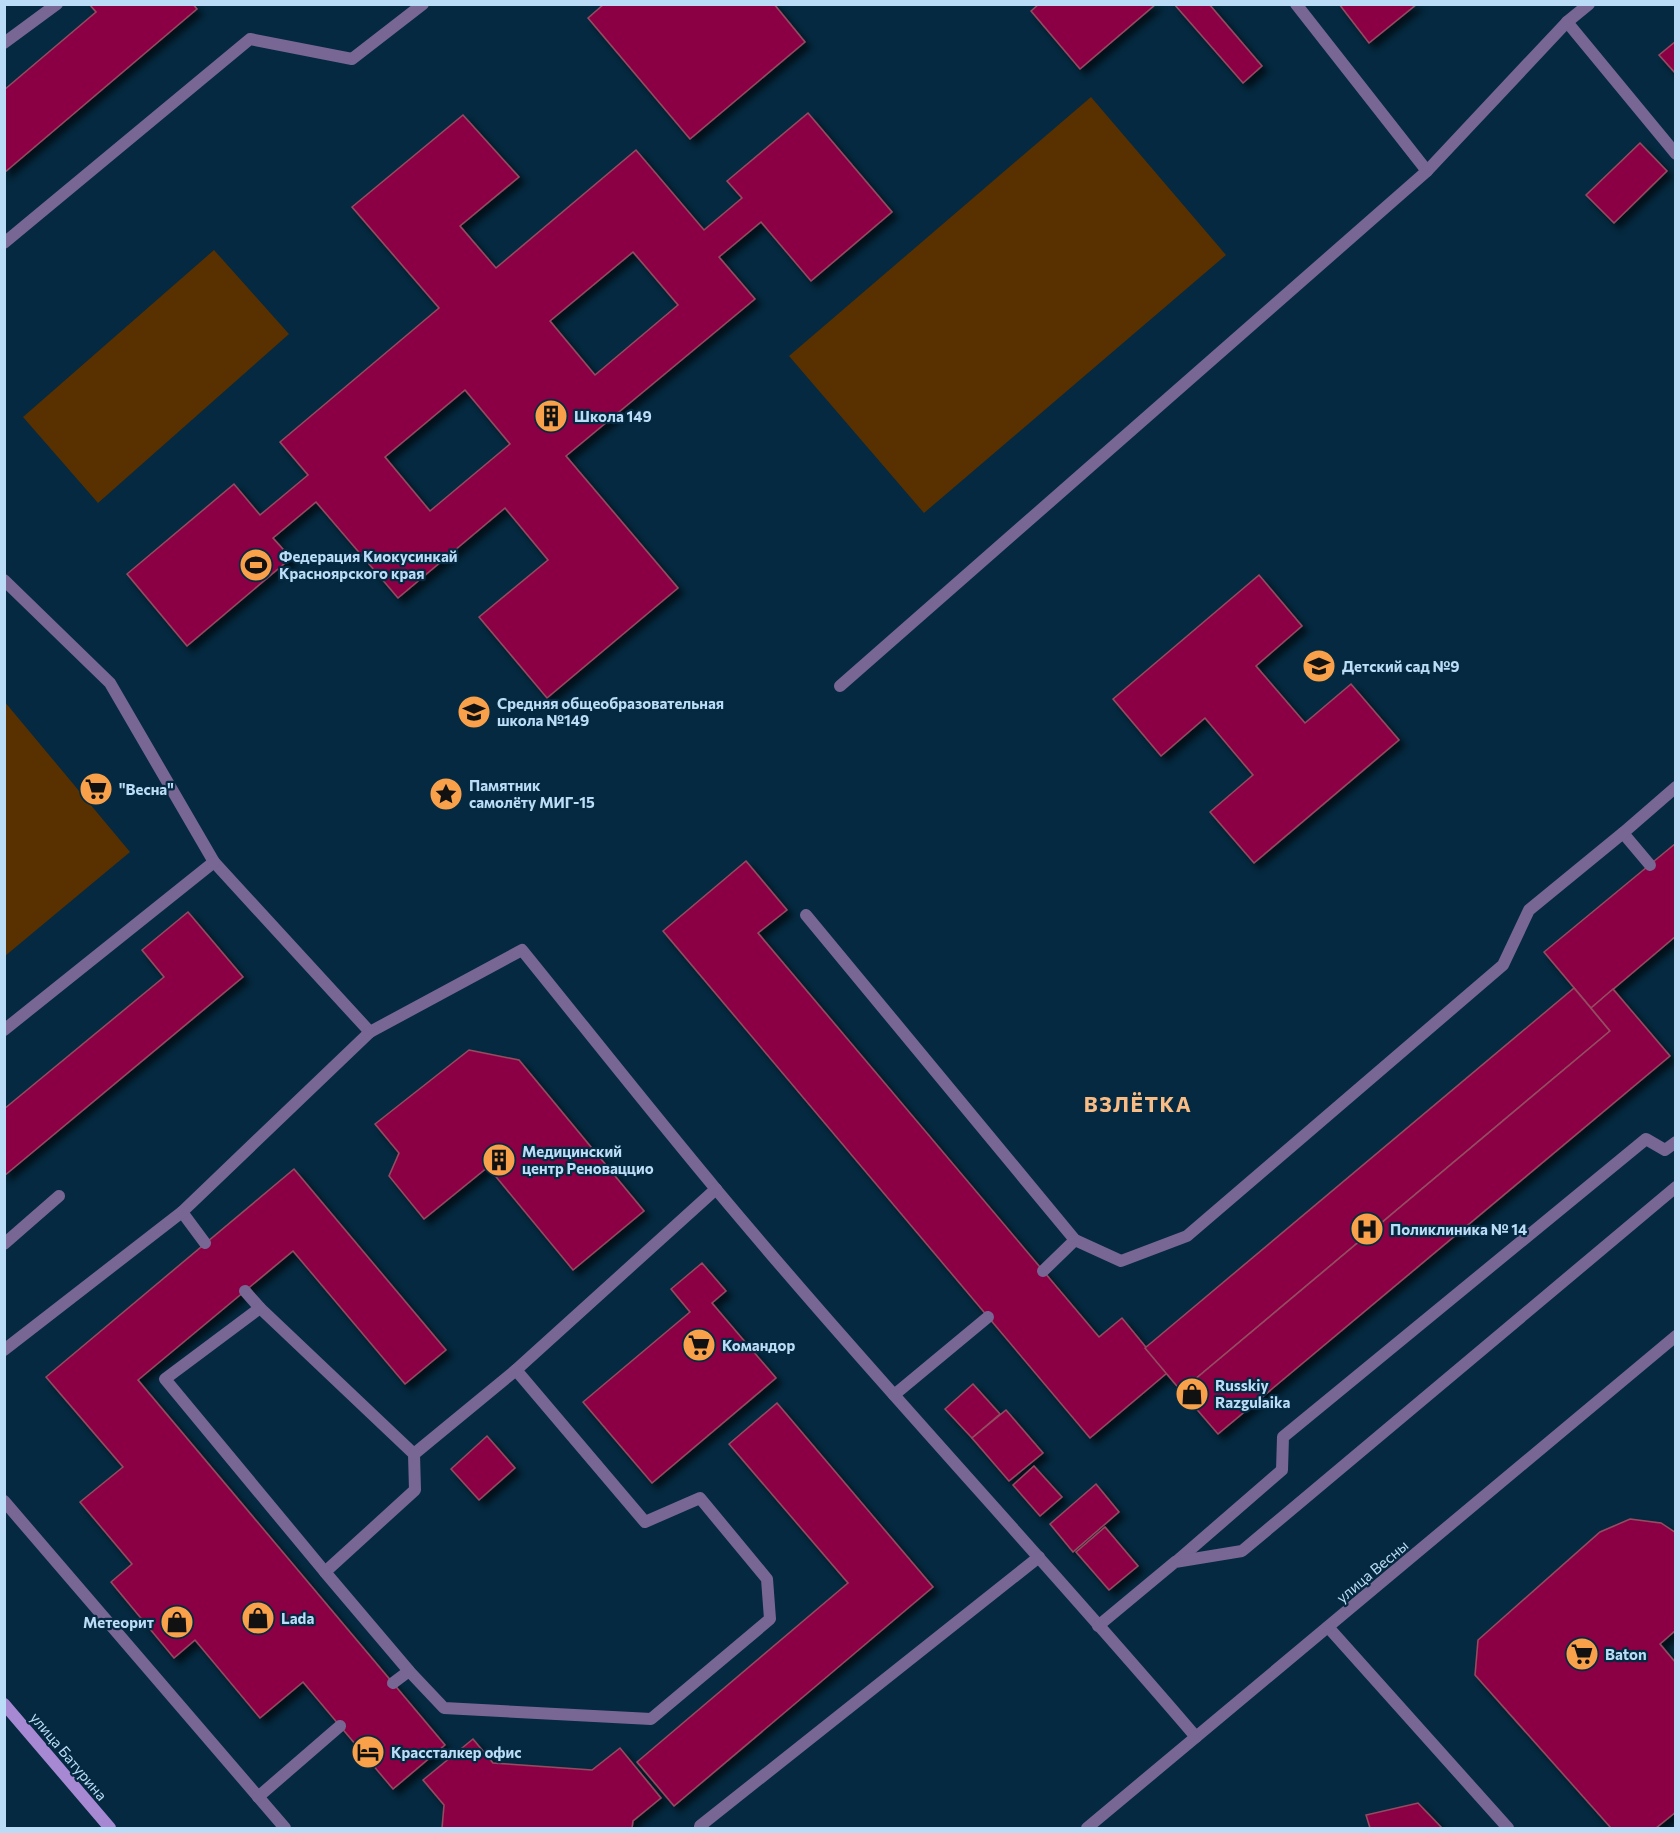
<svg xmlns="http://www.w3.org/2000/svg" width="1680" height="1833" viewBox="0 0 1680 1833" font-family="Commissioner,sans-serif">
  <style>
    .green { fill: #593000 }
    .building { fill: #8b0544; stroke: #954c62; stroke-width: 1.5; fill-rule: evenodd; filter: url(#shadow) }
    .lines { fill: none; stroke-linecap: round; stroke-linejoin: round }
    .lane { stroke: #786694; stroke-width: 12 }
    .street { stroke: #786694; stroke-width: 12 }
    .secondary { stroke: #a789d3; stroke-width: 12 }
    .labels { text-anchor: middle; dominant-baseline: central; stroke-width: 4.5; stroke-linejoin: round; paint-order: stroke }
    .poi-label { font-size: 15px; font-weight: bold; fill: #bbdcf6; stroke: #042940; text-anchor: start }
    .street-label { font-size: 15px; fill: #bbdcf6; stroke: #042940 }
    .district-label { font-size: 21px; font-weight: bold; letter-spacing: 1.5px; fill: #f9bc85; stroke: #042940 }
  </style>
  <defs>
    <filter id="shadow"><feDropShadow dx="5.5" dy="5.5" stdDeviation="3" flood-color="#0009"/></filter>
  </defs>
  <rect width="100%" height="100%" fill="#042940"/>
  <g class="green">
    <path d="M1091,97L1226,255L924,513L789,356Z"/>
    <path d="M214,250L289,334L98,503L23,417Z"/>
    <path d="M4,701L130,852L5,956H4Z"/>
  </g>
  <g class="building">
    <path d="M89,4H193L197,9L4,173V90L96,12Z"/>
    <path d="M604,4H774L805,42L690,139L588,18Z"/>
    <path d="M1039,4H1156L1080,69L1031,11Z"/>
    <path d="M1174,4H1209L1262,66L1243,83Z"/>
    <path d="M1339,4H1417L1369,43Z"/>
    <path d="M1676,41V74L1659,55Z"/>
    <path d="M808,113L892,212L811,281L761,222L719,257L755,299L566,456L678,588L547,698L479,617L548,560L505,508L398,598L316,502L273,538L291,558L187,646L127,574L234,484L260,515L308,475L280,442L439,308L352,207L463,115L519,177L460,226L496,268L636,150L704,230L742,198L727,181ZM633,252L678,305L595,375L550,321ZM465,390L510,444L430,511L385,457Z"/>
    <path d="M1640,143L1667,171L1614,223L1586,195Z"/>
    <path d="M1259,575L1302,626L1256,666L1305,723L1351,684L1399,740L1254,863L1210,812L1253,775L1205,718L1161,756L1113,699Z"/>
    <path d="M1676,843V936L1591,1008L1544,952Z"/>
    <path d="M746,861L787,910L758,933L1099,1337L1122,1318L1167,1373L1090,1438L663,931Z"/>
    <path d="M188,912L243,977L4,1176V1109L164,977L142,950Z"/>
    <path d="M1574,988L1610,1031L1181,1391L1145,1348Z"/>
    <path d="M1613,989L1670,1056L1218,1434L1181,1391L1610,1031L1591,1008Z"/>
    <path d="M469,1050L519,1060L644,1211L573,1270L488,1167L424,1219L389,1176L399,1153L375,1124Z"/>
    <path d="M294,1169L446,1350L405,1384L293,1251L138,1380L445,1745L393,1789L303,1682L260,1718L195,1640L174,1658L111,1582L132,1564L80,1502L123,1467L46,1377Z"/>
    <path d="M702,1263L726,1291L712,1303L776,1378L652,1483L583,1402L690,1312L671,1289Z"/>
    <path d="M973,1384L1000,1414L972,1438L945,1409Z"/>
    <path d="M777,1403L933,1587L674,1806L637,1762L848,1583L729,1444Z"/>
    <path d="M1006,1410L1043,1453L1009,1481L972,1438Z"/>
    <path d="M487,1436L515,1468L479,1500L451,1469Z"/>
    <path d="M1034,1466L1062,1497L1040,1516L1013,1485Z"/>
    <path d="M1096,1484L1119,1512L1073,1552L1050,1524Z"/>
    <path d="M1630,1519L1661,1523L1676,1533V1630L1660,1644L1676,1663V1812L1656,1828H1611L1475,1675L1478,1640L1600,1532Z"/>
    <path d="M1105,1527L1138,1566L1109,1590L1076,1552Z"/>
    <path d="M473,1739L493,1763L592,1770L620,1748L661,1798L633,1821L632,1828H442L444,1805L423,1780Z"/>
    <path d="M1418,1803L1442,1828H1370L1366,1815Z"/>
  </g>
  <g class="lines">
    <g class="lane">
      <path d="M1296,4L1427,171"/>
      <path d="M1567,22L1676,154"/>
      <path d="M4,43L57,4"/>
      <path d="M4,243L250,39L352,59L423,4"/>
      <path d="M4,580L110,683L214,862L370,1032"/>
      <path d="M840,686L1427,171L1567,22L1589,4"/>
      <path d="M1623,833L1650,865"/>
      <path d="M806,915L1075,1240L1121,1261L1187,1236L1503,965L1529,910L1623,833L1676,787"/>
      <path d="M4,1030L214,862"/>
      <path d="M182,1212L205,1243"/>
      <path d="M4,1244L59,1196"/>
      <path d="M1043,1271L1075,1240"/>
      <path d="M245,1291L260,1308L414,1454L415,1490L325,1572L409,1671L444,1708L651,1719L770,1619L767,1579L700,1498L645,1522L516,1370"/>
      <path d="M260,1308L165,1379L325,1572"/>
      <path d="M4,1350L182,1212L370,1032L522,950C586,1029 650,1110 715,1188C871,1375 1038,1552 1196,1737"/>
      <path d="M894,1395L988,1317"/>
      <path d="M414,1454L516,1370L716,1189"/>
      <path d="M4,1501L285,1828"/>
      <path d="M1177,1561L1282,1470L1283,1437L1646,1139L1665,1150L1676,1142"/>
      <path d="M1098,1626L1175,1562L1242,1551L1676,1187"/>
      <path d="M1328,1627L1508,1828"/>
      <path d="M393,1683L409,1671"/>
      <path d="M258,1797L340,1726"/>
      <path d="M700,1828V1826L1039,1557"/>
    </g>
    <path class="street" d="M1087,1828L1676,1336"/>
    <path class="secondary" d="M4,1704L110,1828"/>
  </g>
  <defs>
    <g id="building-disc" transform="scale(1.725)"><circle r="9.5" fill="#f8a14a" stroke="#042940"/><path d="M-4-6H4V6H1V3H-1V6H-4ZM-2.5-4.3h1.7v1.8h-1.7ZM.8-4.3h1.7v1.8H.8ZM-2.5-1h1.7V.8h-1.7ZM.8-1h1.7V.8H.8Z" fill="#111"/></g>
    <g id="stadium-disc" transform="scale(1.725)"><circle r="9.5" fill="#f8a14a" stroke="#042940"/><path d="M0-5a6.5 5 0 1 0 0 10a6.5 5 0 1 0 0-10ZM-3.5-1.8h7v3.6h-7Z" fill="#111"/></g>
    <g id="school-disc" transform="scale(1.725)"><circle r="9.5" fill="#f8a14a" stroke="#042940"/><path d="M0-5L7-2L0 1L-7-2ZM-4 1L0 2.5L4 1V4Q0 6-4 4Z" fill="#111"/></g>
    <g id="supermarket-disc" transform="scale(1.725)"><circle r="9.5" fill="#f8a14a" stroke="#042940"/><path d="M-6-5.5h2.5l.6 2H6L4.5 2H-2.5L-4.4-4H-6ZM-1.5 3.2a1.3 1.3 0 1 0 .1 0ZM3 3.2a1.3 1.3 0 1 0 .1 0Z" fill="#111"/></g>
    <g id="sight-disc" transform="scale(1.725)"><circle r="9.5" fill="#f8a14a" stroke="#042940"/><path d="M0-6L1.8-2.2L6-1.7L2.9 1.2L3.7 5.4L0 3.3L-3.7 5.4L-2.9 1.2L-6-1.7L-1.8-2.2Z" fill="#111"/></g>
    <g id="hospital-disc" transform="scale(1.725)"><circle r="9.5" fill="#f8a14a" stroke="#042940"/><path d="M-5-5h3v3.5h4V-5h3V5h-3V1.5h-4V5h-3Z" fill="#111"/></g>
    <g id="shop-disc" transform="scale(1.725)"><circle r="9.5" fill="#f8a14a" stroke="#042940"/><path d="M-5-2.5h2.3a2.7 3.5 0 0 1 5.4 0H5L5.5 6h-11ZM-1.5-2.5h3a1.5 2.3 0 0 0-3 0Z" fill="#111"/></g>
    <g id="hotel-disc" transform="scale(1.725)"><circle r="9.5" fill="#f8a14a" stroke="#042940"/><path d="M-6-4.5h1.5V1H6V5H4.5V3h-9V5H-6ZM-4 0a1.8 1.8 0 1 1 3.6 0ZM.5 0V-2.5h3Q6-2.5 6 0Z" fill="#111"/></g>
  </defs>
  <g fill-rule="evenodd">
    <use href="#building-disc" x="551" y="416"/>
    <use href="#stadium-disc" x="256" y="565"/>
    <use href="#school-disc" x="1319" y="666"/>
    <use href="#school-disc" x="474" y="712"/>
    <use href="#supermarket-disc" x="96" y="789"/>
    <use href="#sight-disc" x="446" y="794"/>
    <use href="#building-disc" x="499" y="1160"/>
    <use href="#hospital-disc" x="1367" y="1229"/>
    <use href="#supermarket-disc" x="699" y="1345"/>
    <use href="#shop-disc" x="1192" y="1394"/>
    <use href="#shop-disc" x="258" y="1618"/>
    <use href="#shop-disc" x="177" y="1622"/>
    <use href="#supermarket-disc" x="1582" y="1654"/>
    <use href="#hotel-disc" x="368" y="1752"/>
  </g>
  <g class="labels">
    <g class="poi-label">
      <text x="574" y="416">Школа 149</text>
      <text x="279" y="556">Федерация Киокусинкай<tspan x="279" dy="17">Красноярского края</tspan></text>
      <text x="1342" y="666">Детский сад №9</text>
      <text x="497" y="703">Средняя общеобразовательная<tspan x="497" dy="17">школа №149</tspan></text>
      <text x="469" y="785">Памятник<tspan x="469" dy="17">самолёту МИГ-15</tspan></text>
      <text x="119" y="789">"Весна"</text>
      <text x="522" y="1151">Медицинский<tspan x="522" dy="17">центр Реноваццио</tspan></text>
      <text x="1390" y="1229">Поликлиника № 14</text>
      <text x="722" y="1345">Командор</text>
      <text x="1215" y="1385">Russkiy<tspan x="1215" dy="17">Razgulaika</tspan></text>
      <text x="281" y="1618">Lada</text>
      <text x="154" y="1622" text-anchor="end">Метеорит</text>
      <text x="1605" y="1654">Baton</text>
      <text x="391" y="1752">Крассталкер офис</text>
    </g>
    <g class="street-label">
      <text transform="translate(1372 1571) rotate(-40)">улица Весны</text>
      <text transform="translate(69 1756) rotate(50)">улица Батурина</text>
    </g>
    <g class="district-label">
      <text x="1138" y="1103">ВЗЛЁТКА</text>
    </g>
  </g>
  <rect width="1680" height="1833" fill="none" stroke="#bbdcf6" stroke-width="12"/>
</svg>
